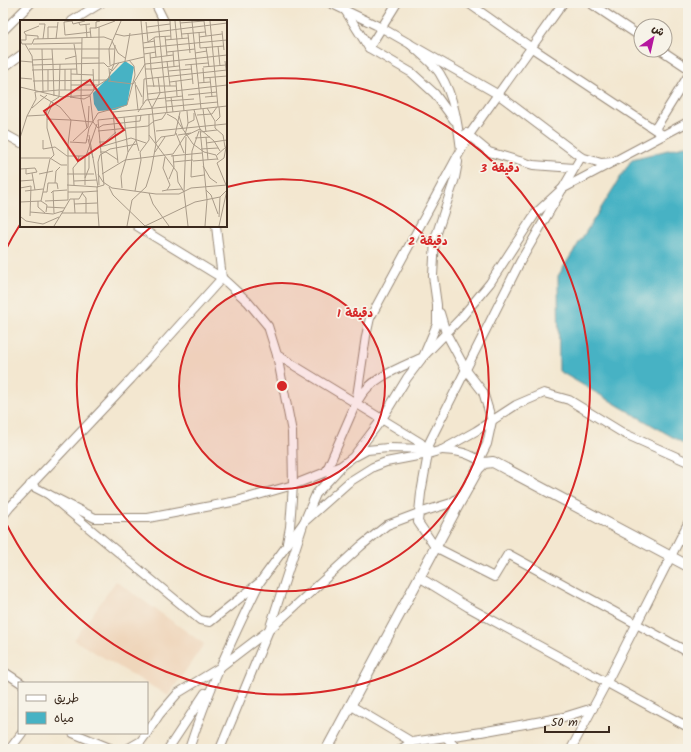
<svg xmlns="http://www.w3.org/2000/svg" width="691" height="752" viewBox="0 0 691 752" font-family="Kalam,'Playpen Sans Arabic',sans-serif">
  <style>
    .built { fill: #efd6bb }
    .water { fill: #47b2c4; stroke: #416e71 }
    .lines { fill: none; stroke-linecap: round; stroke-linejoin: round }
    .minor-casing { stroke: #978877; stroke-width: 10 }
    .tertiary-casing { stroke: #978877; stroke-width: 12 }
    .minor { stroke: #fff; stroke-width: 8 }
    .tertiary { stroke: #fff; stroke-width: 10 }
    .ring { fill: none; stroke: #d62828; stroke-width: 2 }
    .inset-road { fill: none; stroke: #a99b89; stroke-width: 1 }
    .view { fill: #d62828; fill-opacity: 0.15; stroke: #d62828; stroke-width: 2 }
    .inset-edge { fill: none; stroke: #3b2a1e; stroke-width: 2 }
    .centre { fill: #d62828; stroke: #f7f3e8; stroke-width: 2 }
    .ring-label { font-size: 12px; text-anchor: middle; font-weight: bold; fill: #d62828; stroke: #f7f3e8; stroke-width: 3.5; stroke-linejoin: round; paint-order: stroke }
  </style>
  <rect width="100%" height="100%" fill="#f7f3e8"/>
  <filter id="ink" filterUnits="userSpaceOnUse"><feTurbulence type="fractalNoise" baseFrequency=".025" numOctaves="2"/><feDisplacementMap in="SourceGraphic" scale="8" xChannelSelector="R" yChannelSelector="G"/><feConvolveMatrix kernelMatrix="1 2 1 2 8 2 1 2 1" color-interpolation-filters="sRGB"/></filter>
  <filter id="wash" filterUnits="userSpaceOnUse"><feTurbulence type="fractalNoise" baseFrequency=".012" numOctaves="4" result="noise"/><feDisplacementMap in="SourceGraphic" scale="16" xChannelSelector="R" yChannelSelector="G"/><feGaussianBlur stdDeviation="0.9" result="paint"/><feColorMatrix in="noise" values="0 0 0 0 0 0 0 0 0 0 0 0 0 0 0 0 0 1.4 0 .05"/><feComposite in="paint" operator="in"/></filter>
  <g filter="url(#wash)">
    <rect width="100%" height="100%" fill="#f3e7d0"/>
    <path class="built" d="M116,581L204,644L168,696L74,640Z"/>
    <path class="water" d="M688,145V446L559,371L558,276L632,159Z"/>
  </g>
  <g filter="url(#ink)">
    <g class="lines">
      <g class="minor-casing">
        <g id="minor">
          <path d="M155,3L164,21"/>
          <path d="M330,3L382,28L499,95L581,157L601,163L613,162L688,122"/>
          <path d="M468,3L532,48L663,135"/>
          <path d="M590,3L641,37"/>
          <path d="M345,10L369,48L412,73L435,94L454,120"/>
          <path d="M72,21L101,3"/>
          <path d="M3,31L31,3"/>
          <path d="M409,43C418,52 434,64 440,74C454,96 458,125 461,150"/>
          <path d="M369,48L397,3"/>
          <path d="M661,50L688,68"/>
          <path d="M3,68L21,55"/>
          <path d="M655,129L688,76"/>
          <path d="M3,133L21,143"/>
          <path d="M466,133L489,152L533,165L574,168"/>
          <path d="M216,226L222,278L248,302L268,326L277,355L421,443L426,449L428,454L421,493L418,522L435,547L494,577L508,554L688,652"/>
          <path d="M440,313L446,333L466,370L483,392L492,421L487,444L479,460"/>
          <path d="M277,355L292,432L293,485L290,527L287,543"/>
          <path d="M359,399C370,378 402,367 423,357L437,324V305L433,276L435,239L455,178L458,162"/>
          <path d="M426,449L520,262L581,157"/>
          <path d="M442,450C461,451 468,453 484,463"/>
          <path d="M356,456L367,450L388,448L429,449"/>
          <path d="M326,472L356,403L366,336L370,318L469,135L563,3"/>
          <path d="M30,485L95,518H148L237,501L293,485L341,466L353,457L382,419L407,378L423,357L460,319L490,283L535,214L562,189L613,162"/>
          <path d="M48,494L200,620L210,622L260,582L304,522L349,482L373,467L386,462L428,454L442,450L476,431L516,405L544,393L569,400L623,433L688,462"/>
          <path d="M3,516L10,507L131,379L222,278L137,226"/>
          <path d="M419,577L468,607L688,727"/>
          <path d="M3,671L21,683"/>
          <path d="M350,705L412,742L481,732L564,717L593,708"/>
          <path d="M73,733L112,749"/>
          <path d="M147,733L159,715L178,693L219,668L269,630L361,546L387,525L419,513L451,503L462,495"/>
          <path d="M446,737L457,749"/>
          <path d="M10,749L22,733"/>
          <path d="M127,749L141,741L147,733"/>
          <path d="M168,749L205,693"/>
          <path d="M189,749C208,691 232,639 259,584"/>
          <path d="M220,749L269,630L304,522L316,494L340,468"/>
          <path d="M401,749L412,742"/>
          <path d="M571,749L610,676L688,523"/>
        </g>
      </g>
      <g class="tertiary-casing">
        <path id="tertiary" d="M327,749L456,509L478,469L484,463L493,462L688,566"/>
      </g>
      <use href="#minor" class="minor"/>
      <use href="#tertiary" class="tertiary"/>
    </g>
  </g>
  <circle cx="282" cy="386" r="103" fill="#d62828" fill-opacity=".12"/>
  <g class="ring">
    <circle cx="282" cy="386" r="103"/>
    <path d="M227 187A206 206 0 1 1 151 227"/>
    <path d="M4 253A308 308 0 0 1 21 223M229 83A308 308 0 1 1 4 519"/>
  </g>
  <g transform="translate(20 20)">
    <rect width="207" height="207" fill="#f3e7d0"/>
    <path d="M105,41L114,47L107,85L95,90L78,91L74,84L73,73Z" fill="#47b2c4"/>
    <path class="inset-road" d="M121,1L128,79L132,88M138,1L147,93M150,1L151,19M155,1L164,91M160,1L162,18M172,1L181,89M190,1L198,87M44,2L52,1L53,4L65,1M44,2L45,15M126,2L128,22L135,17L151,16M172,2L184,1L186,16M59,3L60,5L70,4M160,3L172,2M19,4H25L23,19M66,5L67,18M79,7L95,1M127,7L150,4M202,11L204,30M179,12L180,28L204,26M95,14L104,16L207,3M162,14L185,12M168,14L170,33M6,15L4,12L19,6M45,15L71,12M145,16L147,36M179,17L202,14M62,18L61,79L67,108M71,18L70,8H76M134,18L136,37M0,19L2,24H12L14,19L84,17L92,20M28,19V7H37M36,19L38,2M0,20H6V15L18,16V19M145,20L168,18M92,21L98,33L105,38M123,23L135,21M5,24L12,36L15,71M13,24L62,23M198,26L200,46M186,27L189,47M123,28L207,20M9,29H94M22,29L23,72M32,29L33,45M153,31L154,46M147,32L175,29M130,33L131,49L159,46M175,33L187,31M124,34L136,32M56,36L57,54M62,38H79M130,38L153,35M45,39L56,36L54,24M12,40L33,39M0,41L12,42M105,41L110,13M147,41L150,66M205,41L207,56M171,44L173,64M12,45L84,43L88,47L94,44L95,25M33,45L34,76M90,45L89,29L101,1M165,45L188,43M183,47L206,45M89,48L90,61M183,48L184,63M51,49V78M73,49L74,70M90,49L92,51L99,43M125,49H131L134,67M12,50L57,49M28,50V70M148,51L171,49M51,54L73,55M138,57L140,73M0,58L12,59M183,58L207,56M190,58L192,77M13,61L87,60M88,61L113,64L125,44L207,35M156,61L157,76M115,62L118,90M150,62L172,59M178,63L190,62M51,65H79M79,65V7L76,8V2L80,1M116,65L122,77M127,66H156M0,67L42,77L70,75L77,66L88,59L94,44L124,37M40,70H74M45,70V49M128,74L207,65M20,75L40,87L51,100L73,102M70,75L73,102L78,108L83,105L120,101L121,95M168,75L197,72M39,77L40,44M50,77L64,79L70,76M151,77L153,92M185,77L197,76M146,81L174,79M207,82V101M123,84L124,59L207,50M12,88L27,75M187,88L195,101V108L203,115L205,127M183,89L186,112M167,91L168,103M93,92L198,82M93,92L98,143M118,92L126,80L163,76M147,94L156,99L173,124L184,132L196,135L198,140M177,95L192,94L197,87M7,96L16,79L15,72L39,70M116,96V120L119,131M159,96L163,109M196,101L200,97L199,87M78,111L128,106L134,101L142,99L146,93M136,111L206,104M179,111L172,131L171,157L184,155M180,112L197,110M156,113L164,133M129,115L157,152L158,162L164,172L168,206M158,115L171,113M165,115L168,103L174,100V93M186,117L188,140M0,118L7,96L25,95L31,82L39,77M175,118L190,117M68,119L73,138M23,120V129L35,127L47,136H66L77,104M53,121L68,107L69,86M50,122L66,123L69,108L78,93L107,85L115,55L114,46L109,40M79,122H85L96,112M136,123L141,117L155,115L160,92M186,123L207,120M80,127L111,118L126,123M181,129L198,128M80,132H86L98,140M108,132L116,120M135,132L145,117M197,135L206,127M65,136V165M151,136L182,133M0,138H30L41,145H47M173,141L197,139M153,142L173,140M183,146L190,158L197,163M0,149L15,148L17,152L6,154V149M12,153L15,170M19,154L33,151M47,154H74M78,154L83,162L92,168L136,174H159L171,168L207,165M82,154L105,140L153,134L165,116L180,109L174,90M65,158L69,148V132M149,159L154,147L153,135M0,161L13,160M54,161L77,160M35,163L36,151L40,147M47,165L78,167L69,115M54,165L53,148L58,142L59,136M79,165L78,142L80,135L90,129L117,124M206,165L197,143L204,138L207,122M89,167L93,175L125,206M0,168L11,166L10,196M102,168L101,156L108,132L104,97M147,170L162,169M186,170L191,175L198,194M5,171L23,169M33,171L47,170M115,171L121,140L120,132L129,120V94M142,171L147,170L150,165L143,148L145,137M23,172H27L28,163H37L38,169M48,172H63M164,172L166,117M31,173L33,171L34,193M62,173L66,178V193M129,173L133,184L149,206M54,179L55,193M18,181V187L25,193M21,181L27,185L26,192M25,181L48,180V124L51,100L27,99M0,182L21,181L30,139L34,135L27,108V96L33,83M54,184L77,183M27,187L45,188M10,192L33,194L43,191M42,193L50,179H59L63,172L78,171M78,193L79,206M1,197L6,201L23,204L39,197M199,197L200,177L206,171M34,206L42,193H78L77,167L84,165L78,100L207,86M107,206L112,180L126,167L131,151L136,124L132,88L140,73M125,206L175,182L200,177L207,170L199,206M185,206L187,180L180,109L194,121L200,131"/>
    <path class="view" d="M70,60L104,110L58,141L24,91Z"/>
    <rect width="207" height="207" class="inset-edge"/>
  </g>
  <circle cx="282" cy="386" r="6" class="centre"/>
  <g class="ring-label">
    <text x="500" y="172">3 دقيقة</text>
    <text x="428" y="245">2 دقيقة</text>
    <text x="355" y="317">1 دقيقة</text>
  </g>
  <rect width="691" height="752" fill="none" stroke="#f7f3e8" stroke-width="16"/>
  <rect x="18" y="682" width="130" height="52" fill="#f7f3e8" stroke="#aca397"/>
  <rect x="26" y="695" width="20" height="6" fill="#ffffff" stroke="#aca397"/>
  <text x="54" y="702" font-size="12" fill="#3b2a1e">طريق</text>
  <rect x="26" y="712" width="20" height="12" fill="#47b2c4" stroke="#aca397"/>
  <text x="54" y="722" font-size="12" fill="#3b2a1e">مياه</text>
  <g transform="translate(653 38) rotate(34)"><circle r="19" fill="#f7f3e8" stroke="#aca397"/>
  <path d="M0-3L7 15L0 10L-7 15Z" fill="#b5179e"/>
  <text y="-6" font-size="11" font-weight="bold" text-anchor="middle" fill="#3b2a1e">ش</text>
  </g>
  <path d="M545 726v6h64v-6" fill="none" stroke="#3b2a1e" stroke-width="2"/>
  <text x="551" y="726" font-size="12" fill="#3b2a1e" stroke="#f7f3e8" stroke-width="3" paint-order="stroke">50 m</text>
</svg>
